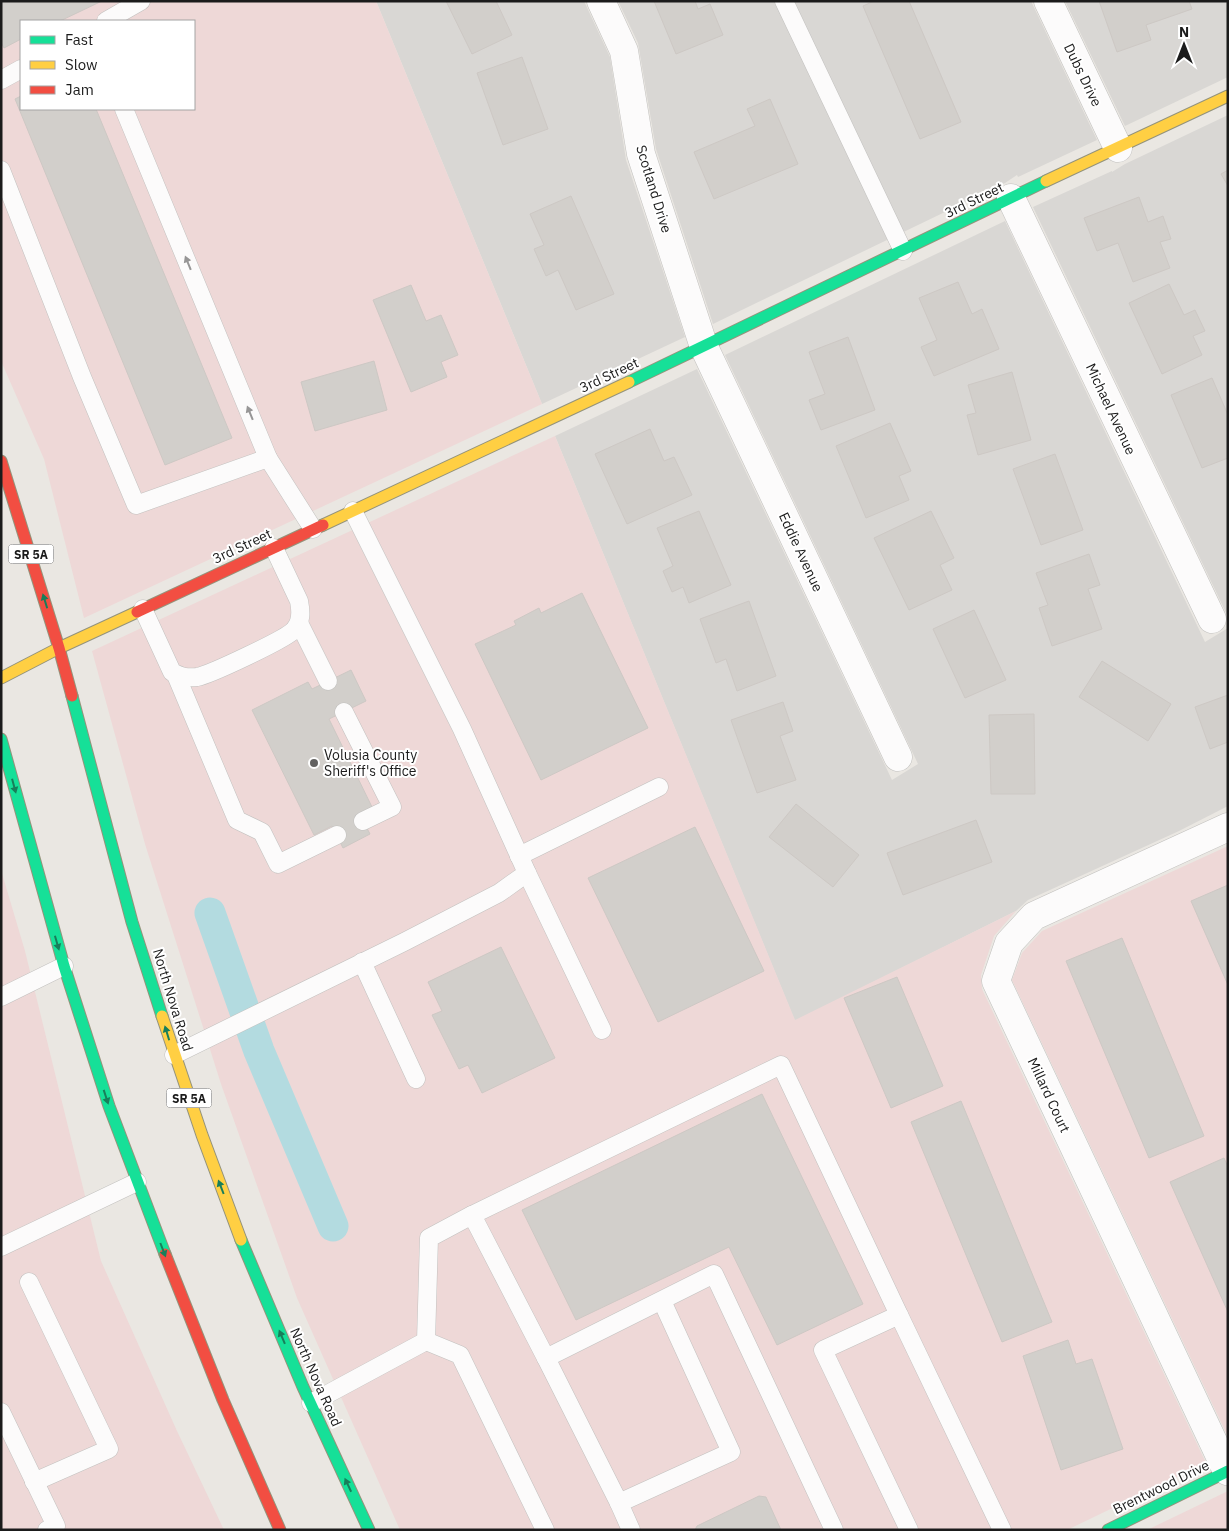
<svg xmlns="http://www.w3.org/2000/svg" width="1229" height="1531" viewBox="0 0 1229 1531" font-family="'IBM Plex Sans',sans-serif">
  <style>
    .residential { fill: #d9d7d4 }
    .commercial { fill: #eed8d7; fill-rule: evenodd }
    .lines { fill: none; stroke-linecap: round; stroke-linejoin: round }
    .canal { stroke: #b3dbe0; stroke-width: 31 }
    .building { fill: #d2cfcb; stroke: #cdc8c4 }
    .lane-casing { stroke: #c2c1bf; stroke-width: 19 }
    .street-casing { stroke: #c2c1bf; stroke-width: 29 }
    .fast-casing { stroke: #94937b; stroke-width: 13 }
    .slow-casing { stroke: #94937b; stroke-width: 13 }
    .jam-casing { stroke: #94937b; stroke-width: 13 }
    .lane { stroke: #fcfbfb; stroke-width: 18 }
    .street { stroke: #fcfbfb; stroke-width: 28 }
    .fast { stroke: #16e098; stroke-width: 11 }
    .slow { stroke: #ffcf43; stroke-width: 11 }
    .jam { stroke: #f24e42; stroke-width: 11 }
    .oneway { fill: #979696 }
    .oneway2 { fill: #187e5a }
    .poi-dot { fill: #636261; stroke: #fff; stroke-width: 2 }
    .labels { text-anchor: middle; dominant-baseline: central; stroke-width: 4; stroke-linejoin: round; paint-order: stroke }
    .shield { fill: #fff; stroke: #5f5f5f; stroke-width: 1 }
    .shield-label { font-size: 12px; font-weight: bold; fill: #1b1b1b }
    .street-label { font-size: 14px; fill: #1b1b1b; stroke: #fff }
    .poi-label { font-size: 14px; fill: #1b1b1b; stroke: #fff; text-anchor: start }
  </style>
  <rect width="100%" height="100%" fill="#eae7e2"/>
  <g class="residential">
    <path d="M376,1H584L610,57L626,160L685,337L542,404Z"/>
    <path d="M618,1H1031L1097,140L1018,177L1017,175L1005,183L713,324L656,149L638,43Z"/>
    <path d="M1065,1H1228V77L1125,126Z"/>
    <path d="M1228,115V617L1033,207L1112,171V172L1125,164Z"/>
    <path d="M1005,221L1205,642L1228,628V806L1179,831L1028,900L1016,911L795,1021L555,436L697,369L892,780L918,764L725,355Z"/>
  </g>
  <g class="commercial">
    <path d="M1,1H376L542,404L84,618L44,459L1,361ZM21,21H194V109H21Z"/>
    <path d="M555,436L795,1020L1016,911L994,936L981,975L982,989L1206,1463L1067,1530H400L297,1298L221,1084L145,844L92,651Z"/>
    <path d="M1228,846V1437L1012,980L1022,953L1042,931Z"/>
    <path d="M1,870L25,951L101,1261L177,1431L224,1530H1Z"/>
    <path d="M1228,1491V1530H1147Z"/>
  </g>
  <g class="lines">
    <path class="canal" d="M210,913L259,1051L333,1226"/>
  </g>
  <g class="building">
    <path d="M1,1H102L60,21H21V39L4,48L1,42Z"/>
    <path d="M446,1H496L512,35L472,54Z"/>
    <path d="M654,1H695L698,9L710,4L723,35L676,54Z"/>
    <path d="M874,1H909L961,122L920,139L863,6Z"/>
    <path d="M1099,1H1189L1192,9L1146,25L1151,40L1117,52Z"/>
    <path d="M522,57L548,129L503,145L477,73Z"/>
    <path d="M21,96V109H96L232,438L165,465L15,99Z"/>
    <path d="M770,99L798,164L714,199L694,152L755,126L747,109Z"/>
    <path d="M1228,170V186L1221,174Z"/>
    <path d="M571,196L614,294L576,310L558,270L546,276L534,249L544,245L530,214Z"/>
    <path d="M1139,197L1148,222L1163,216L1171,239L1160,242L1170,268L1133,282L1118,243L1097,251L1084,218Z"/>
    <path d="M958,282L972,314L982,309L999,349L934,376L921,347L937,340L919,298Z"/>
    <path d="M1169,284L1184,315L1195,310L1205,331L1193,336L1202,355L1162,374L1129,303Z"/>
    <path d="M411,285L426,321L441,315L458,355L441,362L447,377L411,392L373,300Z"/>
    <path d="M848,337L875,410L821,430L809,400L825,394L809,352Z"/>
    <path d="M374,361L387,410L315,431L301,382Z"/>
    <path d="M1012,372L1031,440L978,455L967,415L976,413L968,385Z"/>
    <path d="M1212,378L1228,415V458L1202,468L1171,395Z"/>
    <path d="M890,423L911,471L899,476L909,500L866,518L836,446Z"/>
    <path d="M650,429L664,461L674,457L692,495L627,524L595,454Z"/>
    <path d="M1055,454L1083,530L1041,545L1013,469Z"/>
    <path d="M699,511L731,585L689,603L683,587L672,592L663,571L673,566L657,528Z"/>
    <path d="M931,511L954,558L940,565L952,590L909,610L874,538Z"/>
    <path d="M1089,554L1100,585L1088,589L1102,629L1052,646L1039,608L1048,605L1036,573Z"/>
    <path d="M582,593L648,728L541,780L475,644L516,625L514,621L539,608L541,613Z"/>
    <path d="M749,601L776,676L737,691L726,659L716,663L700,619Z"/>
    <path d="M974,610L1006,680L965,698L933,629Z"/>
    <path d="M1102,661L1171,704L1148,741L1079,697Z"/>
    <path d="M351,670L366,701L329,719L372,807L359,813L370,834L343,848L332,826L314,835L252,710L308,682L312,689Z"/>
    <path d="M1228,695V742L1210,749L1195,707Z"/>
    <path d="M783,702L793,731L780,736L796,780L757,793L731,720Z"/>
    <path d="M1034,714L1035,794H991L989,715Z"/>
    <path d="M796,804L859,855L833,887L769,837Z"/>
    <path d="M976,820L992,862L903,895L887,853Z"/>
    <path d="M695,827L764,971L658,1022L588,878Z"/>
    <path d="M1228,885V985L1191,901Z"/>
    <path d="M1122,938L1204,1136L1149,1158L1066,961Z"/>
    <path d="M501,947L555,1058L482,1093L468,1065L459,1069L432,1015L442,1011L428,982Z"/>
    <path d="M897,977L943,1086L891,1108L844,998Z"/>
    <path d="M762,1094L863,1304L777,1345L729,1247L576,1320L522,1210Z"/>
    <path d="M961,1101L1052,1322L1002,1342L911,1122Z"/>
    <path d="M1224,1158L1228,1167V1312L1170,1182Z"/>
    <path d="M1068,1340L1076,1364L1092,1359L1123,1449L1061,1470L1023,1356Z"/>
    <path d="M759,1496L766,1497L781,1530H695L697,1526Z"/>
  </g>
  <g class="lines">
    <g class="lane-casing">
      <g id="lane">
        <path d="M784,1L903,251"/>
        <path d="M106,21L141,1"/>
        <path d="M1,80L21,69"/>
        <path d="M124,109L268,458"/>
        <path d="M1,170L82,377L136,505L268,458L313,529"/>
        <path d="M143,609L172,672C182,677 186,678 197,677C209,675 286,639 294,630C302,622 301,611 299,601L274,548"/>
        <path d="M299,623L328,681"/>
        <path d="M176,675L237,820L262,832L278,864L337,835"/>
        <path d="M344,712L392,807L363,821"/>
        <path d="M519,856L659,787"/>
        <path d="M527,873L602,1030"/>
        <path d="M362,962L416,1079"/>
        <path d="M1,997L64,966"/>
        <path d="M174,1055L404,942L499,893L527,873L462,729L353,511"/>
        <path d="M472,1215L781,1065L899,1315"/>
        <path d="M1,1247L137,1182"/>
        <path d="M29,1282L109,1449L34,1482"/>
        <path d="M426,1341L460,1355L545,1530"/>
        <path d="M546,1358L619,1503"/>
        <path d="M311,1403L426,1341L429,1238L472,1215L546,1358L714,1274L834,1530"/>
        <path d="M1,1412L56,1526L47,1530"/>
        <path d="M631,1530L619,1503L731,1452L662,1301"/>
        <path d="M909,1530L823,1350L899,1315L1002,1530"/>
      </g>
    </g>
    <g class="street-casing">
      <g id="street">
        <path d="M601,1L624,51L641,154L704,347L898,757"/>
        <path d="M1048,1L1118,148"/>
        <path d="M1011,198L1212,619"/>
        <path d="M1227,1471L996,981L1009,943L1034,916L1228,827"/>
      </g>
    </g>
    <g class="fast-casing">
      <g id="fast">
        <path d="M629,382L1046,181"/>
        <path d="M72,696L132,922L162,1016"/>
        <path d="M1,739L64,966L109,1106L165,1254"/>
        <path d="M241,1240L303,1387L369,1530"/>
        <path d="M1108,1530L1228,1471"/>
      </g>
    </g>
    <g class="slow-casing">
      <g id="slow">
        <path d="M1046,181L1228,96"/>
        <path d="M323,525L629,382"/>
        <path d="M1,678L59,648L137,612"/>
        <path d="M162,1016L202,1135L241,1240"/>
      </g>
    </g>
    <g class="jam-casing">
      <g id="jam">
        <path d="M1,461L59,648L72,696"/>
        <path d="M137,612L323,525"/>
        <path d="M165,1254L223,1400L280,1530"/>
      </g>
    </g>
    <use href="#lane" class="lane"/>
    <use href="#street" class="street"/>
    <use href="#fast" class="fast"/>
    <use href="#slow" class="slow"/>
    <use href="#jam" class="jam"/>
  </g>
  <defs><path id="oneway-solid" d="M-6-.8H1V-3.2L6.5 0L1 3.2V.8H-6Z" transform="scale(1.25)"/></defs>
  <g class="oneway">
    <use href="#oneway-solid" transform="translate(188 263) rotate(-112)"/>
    <use href="#oneway-solid" transform="translate(250 413) rotate(-112)"/>
  </g>
  <g class="oneway2">
    <use href="#oneway-solid" transform="translate(45 601) rotate(-107)"/>
    <use href="#oneway-solid" transform="translate(14 786) rotate(75)"/>
    <use href="#oneway-solid" transform="translate(57 943) rotate(74)"/>
    <use href="#oneway-solid" transform="translate(167 1033) rotate(-107)"/>
    <use href="#oneway-solid" transform="translate(106 1097) rotate(72)"/>
    <use href="#oneway-solid" transform="translate(221 1187) rotate(-111)"/>
    <use href="#oneway-solid" transform="translate(163 1250) rotate(69)"/>
    <use href="#oneway-solid" transform="translate(282 1337) rotate(-113)"/>
    <use href="#oneway-solid" transform="translate(348 1485) rotate(-115)"/>
  </g>
  <circle class="poi-dot" cx="314" cy="763" r="5"/>
  <g class="labels">
    <g class="shield">
      <rect x="8.5" y="544.5" width="45" height="19" rx="4"/>
      <rect x="166.5" y="1088.5" width="45" height="19" rx="4"/>
    </g>
    <g class="shield-label">
      <text x="31" y="554">SR 5A</text>
      <text x="189" y="1098">SR 5A</text>
    </g>
    <g class="street-label">
      <text transform="translate(1083 75) rotate(64)">Dubs Drive</text>
      <text transform="translate(654 189) rotate(73)">Scotland Drive</text>
      <text transform="translate(974 200) rotate(-26)">3rd Street</text>
      <text transform="translate(609 375) rotate(-25)">3rd Street</text>
      <text transform="translate(1111 409) rotate(65)">Michael Avenue</text>
      <text transform="translate(242 546) rotate(-25)">3rd Street</text>
      <text transform="translate(801 552) rotate(65)">Eddie Avenue</text>
      <text transform="translate(173 1000) rotate(73)">North Nova Road</text>
      <text transform="translate(1049 1095) rotate(65)">Millard Court</text>
      <text transform="translate(316 1377) rotate(66)">North Nova Road</text>
      <text transform="translate(1161 1487) rotate(-26)">Brentwood Drive</text>
    </g>
    <g class="poi-label">
      <text x="324" y="755">Volusia County<tspan x="324" dy="16">Sheriff's Office</tspan></text>
    </g>
  </g>
  <rect width="1229" height="1531" fill="none" stroke="#1b1b1b" stroke-width="5"/>
  <rect x="20" y="20" width="175" height="90" fill="#ffffff" stroke="#a4a4a4"/>
  <rect x="30" y="36" width="25" height="8" fill="#16e098" stroke="#a4a4a4"/>
  <text x="65" y="45" font-size="15" fill="#1b1b1b">Fast</text>
  <rect x="30" y="61" width="25" height="8" fill="#ffcf43" stroke="#a4a4a4"/>
  <text x="65" y="70" font-size="15" fill="#1b1b1b">Slow</text>
  <rect x="30" y="86" width="25" height="8" fill="#f24e42" stroke="#a4a4a4"/>
  <text x="65" y="95" font-size="15" fill="#1b1b1b">Jam</text>
  <g transform="translate(1184 45)" stroke="#ffffff" stroke-width="4" paint-order="stroke">
  <path d="M0-4L9 19L0 12L-9 19Z" fill="#1b1b1b"/>
  <text y="-8" font-size="14" font-weight="bold" text-anchor="middle" fill="#1b1b1b">N</text>
  </g>
</svg>
